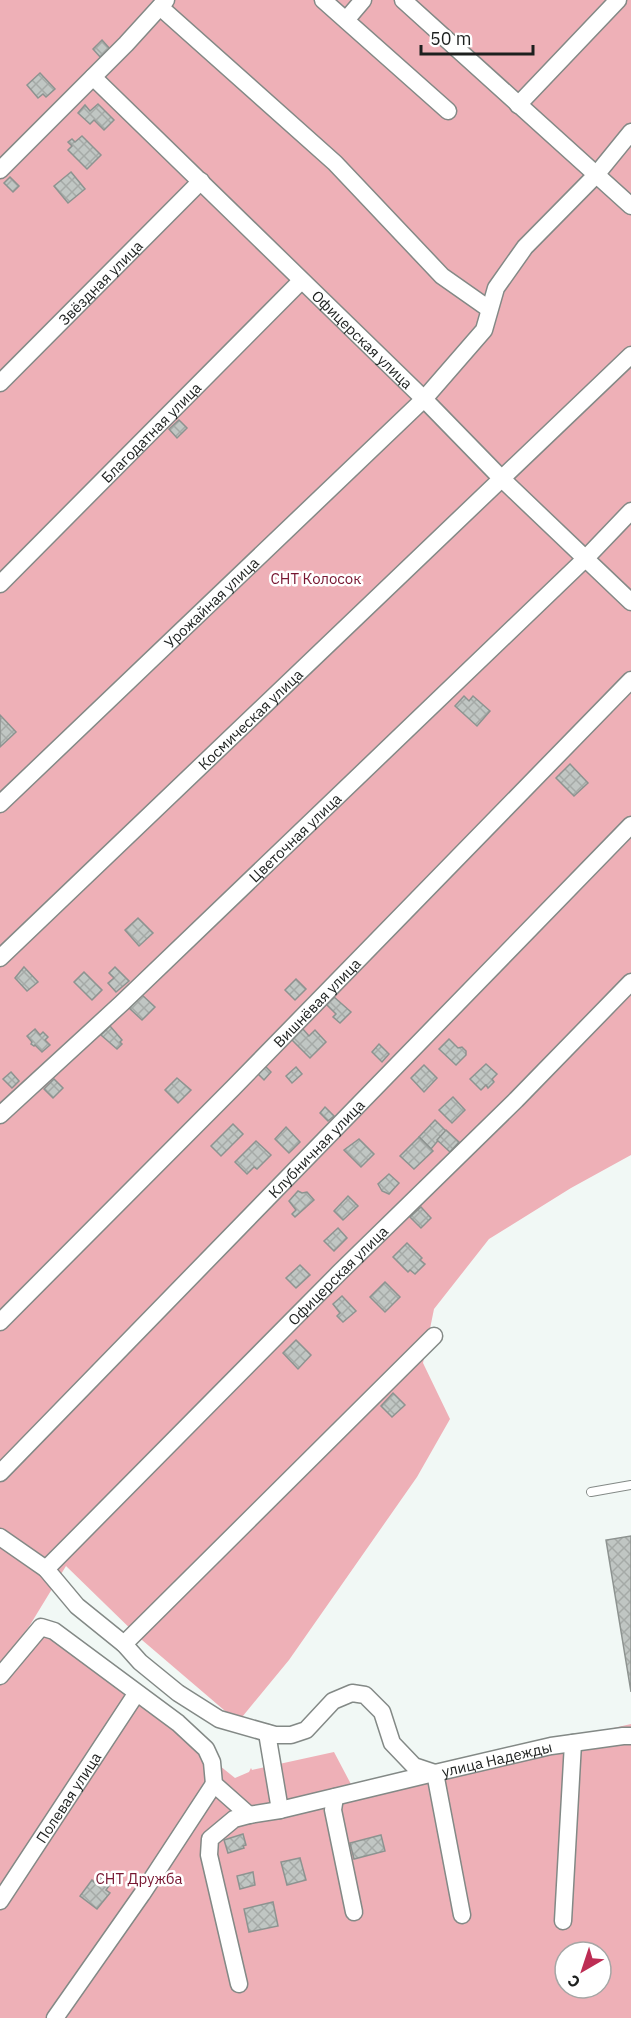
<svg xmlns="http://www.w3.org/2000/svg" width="631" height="2018" viewBox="0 0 631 2018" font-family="'IBM Plex Sans',sans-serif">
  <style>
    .garden { fill: #eeb0b7; fill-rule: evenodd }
    .building { fill: url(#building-cross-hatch); stroke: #8d9390; stroke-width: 1.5 }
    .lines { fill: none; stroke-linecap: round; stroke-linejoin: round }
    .lane-casing { stroke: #838986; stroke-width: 10 }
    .street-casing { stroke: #838986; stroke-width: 19 }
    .lane { stroke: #fff; stroke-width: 8 }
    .street { stroke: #fff; stroke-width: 16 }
    .labels { text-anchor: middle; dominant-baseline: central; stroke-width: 5; stroke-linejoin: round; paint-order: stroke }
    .street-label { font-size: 15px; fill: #1d201f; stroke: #fff }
    .park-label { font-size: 15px; fill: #771631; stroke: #fff }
  </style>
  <defs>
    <pattern id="building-cross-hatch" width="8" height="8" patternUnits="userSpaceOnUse" patternTransform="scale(1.5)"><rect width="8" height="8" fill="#c0c6c3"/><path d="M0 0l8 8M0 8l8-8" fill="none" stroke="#a5aaa7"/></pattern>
  </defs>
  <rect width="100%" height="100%" fill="#f1f8f5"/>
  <g class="garden">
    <path d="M0,0H631V1155L571,1188L489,1239L434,1309L423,1363L450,1419L417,1477L289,1660L238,1722L142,1640L66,1566L30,1625L0,1667Z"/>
    <path d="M45,1626L235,1778L249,1772L251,1768L252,1770L334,1752L353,1788L631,1724V2018H0V1672ZM565,1952H601V1988H565Z"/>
  </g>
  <g class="building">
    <path d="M102,40L110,49L101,58L93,49Z"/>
    <path d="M40,73L55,89L46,97L43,94L38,98L27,85Z"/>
    <path d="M98,104L114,120L104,130L94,120L90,124L78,113L85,105L90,111Z"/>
    <path d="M82,136L101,155L87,169L68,150L72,146L68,142L72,139L75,142Z"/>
    <path d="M71,172L85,189L68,203L54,186Z"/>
    <path d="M10,177L19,186L13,192L4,183Z"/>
    <path d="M179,420L187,428L177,438L169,429Z"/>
    <path d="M464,696L469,701L473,696L490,711L477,726L455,706Z"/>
    <path d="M0,715L16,732L0,747Z"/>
    <path d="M570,764L588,783L574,796L556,778Z"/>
    <path d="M138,918L153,933L139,946L125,930Z"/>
    <path d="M24,967L38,982L27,991L15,978Z"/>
    <path d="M115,967L129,981L116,992L108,983L114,978L109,973Z"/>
    <path d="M84,972L102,990L92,1000L74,982Z"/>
    <path d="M296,979L306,989L295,1000L285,990Z"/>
    <path d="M141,994L155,1007L142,1020L128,1007Z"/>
    <path d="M334,997L351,1012L340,1023L333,1017L336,1014L326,1004Z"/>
    <path d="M110,1026L122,1040L120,1042L122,1044L117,1049L101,1035Z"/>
    <path d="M302,1028L309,1036L315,1030L326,1042L310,1058L291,1039Z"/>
    <path d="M35,1029L40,1035L43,1032L48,1037L45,1040L50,1045L42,1052L35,1045L34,1046L31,1044L32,1042L27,1036Z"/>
    <path d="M449,1039L458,1048L462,1047L466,1051V1055L456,1065L439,1049Z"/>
    <path d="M379,1044L389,1054L382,1062L372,1052Z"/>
    <path d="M263,1064L271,1072L264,1080L256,1072Z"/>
    <path d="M486,1064L497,1074L492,1079L494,1082L488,1088L486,1085L481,1090L470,1079Z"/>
    <path d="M424,1065L437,1078L424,1092L411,1078Z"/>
    <path d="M296,1067L302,1074L292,1083L286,1076Z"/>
    <path d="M11,1072L19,1081L12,1088L3,1079Z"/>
    <path d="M177,1078L191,1090L178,1103L165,1090Z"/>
    <path d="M54,1079L63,1088L53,1098L44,1089Z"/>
    <path d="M453,1097L465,1110L452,1123L439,1110Z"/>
    <path d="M325,1107L334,1116L328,1121L320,1113Z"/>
    <path d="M435,1120L446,1131L431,1149L419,1137Z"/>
    <path d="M233,1124L243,1134L221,1156L211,1146Z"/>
    <path d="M286,1127L300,1142L289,1153L275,1139Z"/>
    <path d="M446,1130L459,1142L450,1152L437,1140Z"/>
    <path d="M419,1137L433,1151L414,1169L400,1156Z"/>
    <path d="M359,1139L374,1154L361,1167L344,1150Z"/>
    <path d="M256,1141L271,1155L257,1169L254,1167L247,1174L235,1162Z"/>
    <path d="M389,1174L399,1183L389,1194L382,1191L378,1184Z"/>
    <path d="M298,1191L302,1193L307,1192L314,1200L295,1217L292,1214L296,1210L289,1201Z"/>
    <path d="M348,1196L358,1206L343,1220L334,1211Z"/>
    <path d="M421,1207L431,1218L421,1228L410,1217Z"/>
    <path d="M338,1228L347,1238L334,1251L324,1241Z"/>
    <path d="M407,1243L422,1258L420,1260L425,1264L415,1274L410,1270L408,1272L393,1257Z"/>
    <path d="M300,1265L310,1275L296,1288L286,1278Z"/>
    <path d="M385,1282L400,1297L385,1312L370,1297Z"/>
    <path d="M342,1296L356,1311L343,1322L337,1316L340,1313L333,1304Z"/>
    <path d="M296,1340L311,1355L298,1369L283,1353Z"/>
    <path d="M393,1393L405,1405L392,1417L381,1406Z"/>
    <path d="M631,1536V1692L606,1540Z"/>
    <path d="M243,1834L246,1845L243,1846L244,1848L228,1853L224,1840Z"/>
    <path d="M381,1835L385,1851L354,1859L350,1843Z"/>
    <path d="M300,1858L306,1880L287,1885L281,1862Z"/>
    <path d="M253,1872L255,1885L240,1889L237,1876Z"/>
    <path d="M100,1874L111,1883L106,1890L110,1893L97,1909L80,1896L92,1880L94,1882Z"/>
    <path d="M273,1902L278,1926L249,1932L244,1909Z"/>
  </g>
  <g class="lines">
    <g class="lane-casing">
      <path id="lane" d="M591,1492L631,1485"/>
    </g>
    <g class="street-casing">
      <g id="street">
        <path d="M323,0L448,111"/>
        <path d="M403,0L631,206"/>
        <path d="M160,7L335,163L442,276L489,309"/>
        <path d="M346,20L363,0"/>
        <path id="s1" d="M93,77L424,399L501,478L631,602"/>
        <path d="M518,105L618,0"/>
        <path d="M0,170L126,44L166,0"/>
        <path id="s2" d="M0,383L201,181"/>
        <path id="s3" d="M0,584L301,281"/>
        <path id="s4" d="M0,804L424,399L484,330L496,288L525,247L596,175L631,132"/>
        <path id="s5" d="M0,958L631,355"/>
        <path id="s6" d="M0,1115L122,1003L586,558L631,511"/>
        <path id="s7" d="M0,1322L233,1088L631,680"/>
        <path id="s8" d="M0,1473L631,825"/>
        <path d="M0,1537L46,1569L77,1606L124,1644L140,1662L178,1693L219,1719L275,1735H291L306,1730L333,1701L352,1693L365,1695L382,1712L392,1743L414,1766L435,1773"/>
        <path id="s9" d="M46,1569L339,1273L516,1100L631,982"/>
        <path d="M124,1644L434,1336"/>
        <path d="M0,1676L41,1627L54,1631L178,1723L206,1749L212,1762L214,1784L249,1815"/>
        <path d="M267,1733L280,1810L434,1773"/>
        <path d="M335,1797L333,1810L354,1912"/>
        <path id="s10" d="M0,1901L136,1694"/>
        <path id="s11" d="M462,1915L435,1773L551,1746L623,1736H631"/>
        <path d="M563,1921L573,1743"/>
        <path d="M239,1984L209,1855L210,1839L234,1819L249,1815L280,1810"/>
        <path d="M55,2018L142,1894L214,1784"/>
      </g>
    </g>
    <use href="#lane" class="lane"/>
    <use href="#street" class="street"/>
  </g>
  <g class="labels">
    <g class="street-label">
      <text stroke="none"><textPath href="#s2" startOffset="142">Звёздная улица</textPath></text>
      <text stroke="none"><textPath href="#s1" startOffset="376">Офицерская улица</textPath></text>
      <text stroke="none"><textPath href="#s3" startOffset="214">Благодатная улица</textPath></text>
      <text stroke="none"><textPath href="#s4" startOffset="292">Урожайная улица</textPath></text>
      <text stroke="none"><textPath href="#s5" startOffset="346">Космическая улица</textPath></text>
      <text stroke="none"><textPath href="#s6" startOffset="405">Цветочная улица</textPath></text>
      <text stroke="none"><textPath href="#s7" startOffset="450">Вишнёвая улица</textPath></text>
      <text stroke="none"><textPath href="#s8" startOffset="453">Клубничная улица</textPath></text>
      <text stroke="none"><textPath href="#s9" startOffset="414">Офицерская улица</textPath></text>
      <text stroke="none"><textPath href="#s11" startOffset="208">улица Надежды</textPath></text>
      <text stroke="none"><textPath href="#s10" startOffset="124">Полевая улица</textPath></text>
    </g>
    <g class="park-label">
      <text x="316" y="578">СНТ Колосок</text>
      <text x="139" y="1878">СНТ Дружба</text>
    </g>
  </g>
  <g transform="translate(583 1970) rotate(219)"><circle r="28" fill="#ffffff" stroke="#a5a6a5" stroke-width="1.5"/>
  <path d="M0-4.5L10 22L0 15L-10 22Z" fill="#bd2d54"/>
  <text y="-9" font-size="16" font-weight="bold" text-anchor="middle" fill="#1d201f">С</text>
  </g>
  <path d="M421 45v9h112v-9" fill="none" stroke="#1d201f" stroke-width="3"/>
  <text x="430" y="45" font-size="18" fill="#1d201f" stroke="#ffffff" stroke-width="4.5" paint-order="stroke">50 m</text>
</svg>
